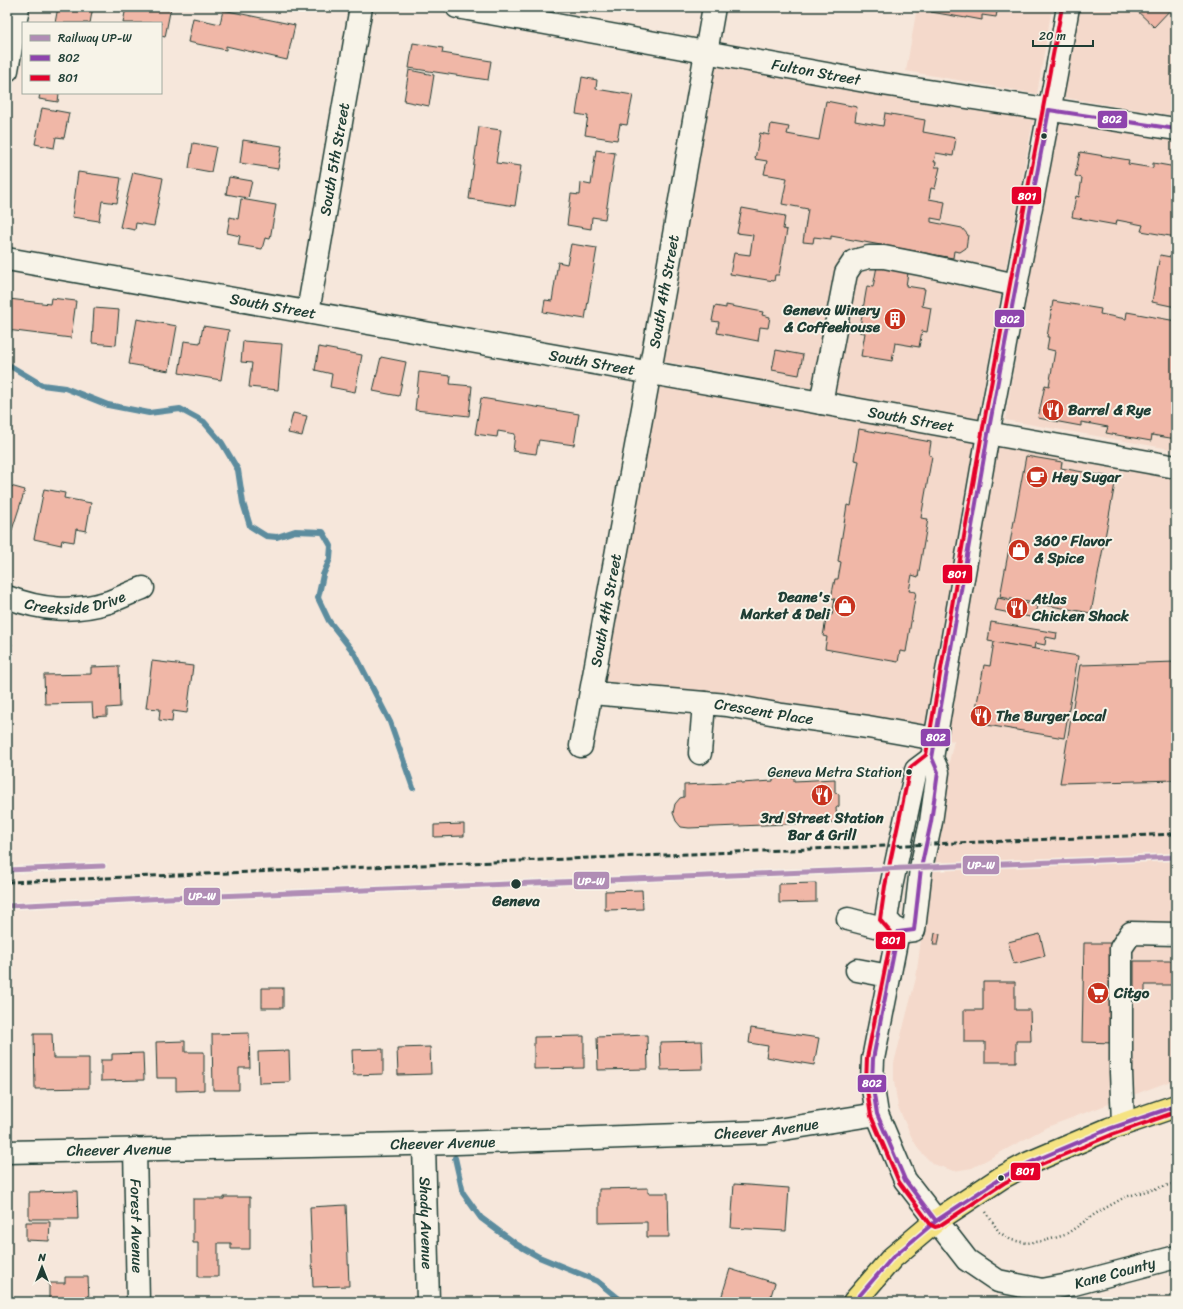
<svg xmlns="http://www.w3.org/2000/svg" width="1183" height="1309" viewBox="0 0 1183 1309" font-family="Sriracha,sans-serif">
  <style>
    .built { fill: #f4d9cb }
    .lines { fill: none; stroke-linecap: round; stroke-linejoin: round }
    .stream { stroke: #5c8c9e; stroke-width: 6 }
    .building { fill: #f0b7a7; stroke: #1f3d34 }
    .minor-casing { stroke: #1f3d34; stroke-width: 25 }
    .major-casing { stroke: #1f3d34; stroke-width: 25 }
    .path { stroke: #1f3d34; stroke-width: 2.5; stroke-dasharray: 1 3; stroke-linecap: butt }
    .minor { stroke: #f7f3e8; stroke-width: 22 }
    .major { stroke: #f5e382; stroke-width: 22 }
    .rail { stroke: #1f3d34; stroke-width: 3; stroke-dasharray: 6 3; stroke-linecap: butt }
    .bus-1-casing { stroke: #f7f3e8; stroke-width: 7 }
    .bus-2-casing { stroke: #f7f3e8; stroke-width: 7 }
    .bus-1 { stroke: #8e44ad; stroke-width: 4 }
    .bus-2 { stroke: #e4002b; stroke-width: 4 }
    .rail-1-casing { stroke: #f7f3e8; stroke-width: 8 }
    .rail-1 { stroke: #b08db5; stroke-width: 5 }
    .bus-dot { fill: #1f3d34; stroke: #f7f3e8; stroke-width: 1.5 }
    .labels { text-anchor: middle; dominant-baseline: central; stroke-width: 4; stroke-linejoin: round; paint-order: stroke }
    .bus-label { font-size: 14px; fill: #1f3d34; stroke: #f7f3e8; text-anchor: end }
    .street-label { font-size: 15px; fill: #1f3d34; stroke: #f7f3e8 }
    .poi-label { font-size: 15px; font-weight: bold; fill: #1f3d34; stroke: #f7f3e8; text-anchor: start }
    .stop-label { font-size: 15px; font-weight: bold; fill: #1f3d34; stroke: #f7f3e8 }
    .line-badge { stroke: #f7f3e8; stroke-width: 1.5 }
    .badge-label { font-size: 11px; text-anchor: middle; font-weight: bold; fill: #fff }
  </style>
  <rect width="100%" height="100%" fill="#f6e7db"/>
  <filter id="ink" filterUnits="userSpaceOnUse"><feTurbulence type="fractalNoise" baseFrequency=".025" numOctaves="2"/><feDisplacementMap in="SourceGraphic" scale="8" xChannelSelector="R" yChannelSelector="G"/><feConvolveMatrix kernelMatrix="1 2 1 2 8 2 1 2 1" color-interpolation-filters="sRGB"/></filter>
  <g filter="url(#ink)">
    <g class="built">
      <path d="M917,7H1052L1037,94L906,71Z"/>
      <path d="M1076,7H1176V116L1061,97Z"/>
      <path d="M717,58L1034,115L978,419L662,361Z"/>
      <path d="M1057,115L1176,135V450L1005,420Z"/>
      <path d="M654,380L1176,471V1079L1047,1127L972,1168L954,1171L933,1164L919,1150L911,1136L898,1107L894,1081V1063L916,978L931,862L942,822L941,796L954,741L710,697L597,687Z"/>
    </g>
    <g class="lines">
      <g class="stream">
        <path d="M7,364L42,385L65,388L108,405L149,413L180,409L204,422L222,443L238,470L243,503L250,526L266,536L277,537L295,531L323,532L331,546L330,559L323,575L318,598L329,621L355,654L390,722L413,788"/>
        <path d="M455,1158L463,1193L481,1218L516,1244L539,1257L597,1281L623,1302"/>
      </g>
    </g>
    <g class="building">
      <path d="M58,7H93L90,23H55Z"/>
      <path d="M126,7H171L165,37L161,36V23H123Z"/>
      <path d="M932,7H998L996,17L982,15V20L966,17V18L931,12Z"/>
      <path d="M1133,7H1173L1154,27Z"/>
      <path d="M223,10L295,25L287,60L226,46V50L188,42L193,18L220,24Z"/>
      <path d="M413,43L443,48L442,53L491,61L488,80L409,68Z"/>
      <path d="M409,70L434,75L429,106L404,101Z"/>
      <path d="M582,77L597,80L596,89L633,95L627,125L620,124L617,140L585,135L588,116L576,114Z"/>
      <path d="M40,93H59L58,102L39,99Z"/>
      <path d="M826,101L857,107L855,121L883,126L885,113L925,120L923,132L956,138L953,156L936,153L934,162H936L935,167H940L935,189L931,188L929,199L945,202L942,220L931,218V222L962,228L968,235L966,248L960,252L954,251L953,258L831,236V239L814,237L813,243L803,242L808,209L782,204L787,178L764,174L767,161L755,159L760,133L769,135L771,124L789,127L787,134L819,140Z"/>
      <path d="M42,108L69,113L64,138L56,137L54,148L35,144Z"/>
      <path d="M479,127L501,130L496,163L521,166L515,206L469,199Z"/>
      <path d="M243,140L282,146L278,169L240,163Z"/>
      <path d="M193,143L216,147L211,172L189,168Z"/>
      <path d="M596,150L615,153L605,219L592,217L591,229L567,225L571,194L580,195L581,183L591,185Z"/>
      <path d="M1080,152L1129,160L1128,164L1153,168V163L1176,167V237L1141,231L1143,225L1117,220L1116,225L1072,217L1076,196L1079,197L1082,178L1075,176Z"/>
      <path d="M78,172L121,178L117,203L102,201L99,221L72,217Z"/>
      <path d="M133,172L163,178L154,226L136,223L135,230L120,227Z"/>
      <path d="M229,177L252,181L248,198L226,194Z"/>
      <path d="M241,199L276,205L270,239L265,238L262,249L238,245L240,236L227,233L230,217L238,219Z"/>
      <path d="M742,208L785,216L783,229L787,230L779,275H775L774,281L730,274L734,253L750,255L753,235L737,233Z"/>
      <path d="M571,244L597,248L585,319L543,312L545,300L552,301L558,262L567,264Z"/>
      <path d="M1160,255L1176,258V307L1152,302Z"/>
      <path d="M878,261L909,266L906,286L925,289L922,306L931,308L927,332L922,331L919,347L895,343L892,361L861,356L865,333L859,332L867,286L873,287Z"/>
      <path d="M51,298L76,301L71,338L7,330V311L9,299L50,304Z"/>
      <path d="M1053,301L1101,309L1100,314L1126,319L1127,312L1176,321V439L1152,435L1151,441L1106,433L1108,427L1081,422V426L1038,418L1045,385L1049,386L1055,351L1047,349L1049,337H1047Z"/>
      <path d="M726,305L763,312L762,315L770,317L768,328L760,327L758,341L717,333L719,322L712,321L715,306L726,308Z"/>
      <path d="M94,308L119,310L116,345L92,343Z"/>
      <path d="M137,319L177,326L169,371L129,364Z"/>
      <path d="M203,326L229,330L221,380L179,373L184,341L200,343Z"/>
      <path d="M243,341L282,344L278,390L249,387L252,363L241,362Z"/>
      <path d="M319,347L362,355L355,392L330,387L332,374L315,370Z"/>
      <path d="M776,350L803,355L799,375L772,370Z"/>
      <path d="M381,357L406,362L399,396L373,391Z"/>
      <path d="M419,372L451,376L450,384L472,386L469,416L415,410Z"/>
      <path d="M481,398L579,414L574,445L539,440L536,454L513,451L515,434L498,431L497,437L475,434Z"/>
      <path d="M293,413L307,416L302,436L288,433Z"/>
      <path d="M859,429L931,442L929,455L932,456L921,518L928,519L918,577L912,575L909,591L916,592L906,652L900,651L898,662L825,649L827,637L823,636L827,614L832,615L835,599L831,598L835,579H838L841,562L838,561L847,505L851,506L859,461L854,460Z"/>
      <path d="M1026,456L1062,462L1061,468L1116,478L1091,613L1000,597Z"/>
      <path d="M7,485L25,490L12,530L7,528Z"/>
      <path d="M44,489L65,493L64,498L91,503L86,531L76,529L74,542L62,540L61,545L34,539Z"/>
      <path d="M998,598L1038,606L1035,618L995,610Z"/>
      <path d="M991,622L1057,633L1056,639L1046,637L1045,645L1035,643L1034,649L988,641Z"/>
      <path d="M7,642L12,644L7,660Z"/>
      <path d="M994,642L1078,656L1064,738L981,724L975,714L984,665L990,666Z"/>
      <path d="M152,661L193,666L187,713L173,711L172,722L159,720L160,709L146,708Z"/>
      <path d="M1176,662V780L1060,783L1080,665Z"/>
      <path d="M119,666L120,707L107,708V716L93,717L92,703L45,704L44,675L91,674V667Z"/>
      <path d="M892,769L897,770L896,777L890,776Z"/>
      <path d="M794,777V781L835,779V793L839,794V806L836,808L837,822L689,828L681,827L676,821L673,813L675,804L680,798L684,797V785L725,783V782L741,781V783L773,781V778Z"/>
      <path d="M464,824V836L434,837V825Z"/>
      <path d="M816,883V902L779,903V884Z"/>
      <path d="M642,890L643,909L605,910V891Z"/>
      <path d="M935,933L940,934L938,945H933Z"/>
      <path d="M1040,934L1045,956L1014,964L1008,942Z"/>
      <path d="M1084,943H1115L1113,1043L1082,1042Z"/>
      <path d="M1134,961H1173V985H1145V995H1134Z"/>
      <path d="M983,982H1015V1010H1030L1031,1041H1016V1062H985V1042H964V1010H983Z"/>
      <rect x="262" y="988" width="21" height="20"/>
      <path d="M751,1028L819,1038L814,1065L766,1057L768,1046L749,1043Z"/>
      <path d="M249,1033L250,1068H239V1090H213L212,1034Z"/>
      <path d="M34,1034H52L53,1058H89V1088L35,1089Z"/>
      <path d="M647,1035L648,1069L598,1070L597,1037Z"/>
      <path d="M584,1036V1068L534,1069V1037Z"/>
      <path d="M185,1041V1052H204V1090L176,1091V1078H157L156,1042Z"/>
      <path d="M702,1041L703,1069L661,1070L660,1042Z"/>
      <path d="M430,1047L431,1074L398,1075L397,1048Z"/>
      <path d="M383,1049V1074L353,1075L352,1050Z"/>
      <path d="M289,1051L290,1082L259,1083L258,1052Z"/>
      <path d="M143,1053L144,1080L101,1081V1060H112V1054Z"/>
      <rect x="7" y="1061" width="1" height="24"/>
      <path d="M734,1184L789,1188L786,1231L731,1228Z"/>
      <path d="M648,1188V1193H668L669,1237H647V1222L599,1223V1189Z"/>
      <path d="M77,1191L78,1219H29V1192Z"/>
      <path d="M224,1197H250V1249H231V1243H218V1277H198V1243H193V1199H224Z"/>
      <path d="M346,1205L349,1286L313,1287L310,1207Z"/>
      <path d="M26,1222H50L49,1241L26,1240Z"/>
      <path d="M730,1269L775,1283L769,1302H720Z"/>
      <path d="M65,1277H88L89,1302H49V1283H65Z"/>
      <rect x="479" y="1299" width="36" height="3"/>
    </g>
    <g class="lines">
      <g class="minor-casing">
        <g id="minor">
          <path id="s1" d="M457,7L876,83L1176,129"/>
          <path d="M7,70L18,7"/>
          <path id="s2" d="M7,259L821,403L1176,467"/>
          <path id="s3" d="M308,312L361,7"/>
          <path d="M821,403L846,273L854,261L869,257H884L925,265L1016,285"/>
          <path id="s4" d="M7,597C41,610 73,613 109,602C120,598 132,592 143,588"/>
          <path id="s5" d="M592,693L727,705L782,715L868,727L936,739"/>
          <path id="s6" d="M581,746L653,354L714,7"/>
          <path d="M700,753L704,703"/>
          <path d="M848,919L898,932L914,930L921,868L931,822L938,772L932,758L988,434L1056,75L1068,7"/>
          <path id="s7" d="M898,932L873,1059L872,1082L877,1114L905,1180L967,1260L998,1281L1042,1290L1074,1284L1176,1257"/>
          <path d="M898,932L886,919L891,887L916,770L932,758"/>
          <path d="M857,970L889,976"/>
          <path d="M1123,1124L1121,1072V948L1131,933L1176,934"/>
          <path id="s8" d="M424,1144L428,1302"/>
          <path id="s9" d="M135,1149L138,1302"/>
          <path id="s10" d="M7,1152L457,1143L765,1132L877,1114"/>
        </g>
      </g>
      <g class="major-casing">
        <path id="major" d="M854,1302L892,1258L936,1221L1001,1178L1029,1163L1109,1129L1176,1106"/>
      </g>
      <path class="path" d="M986,1212L999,1232L1011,1240L1027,1243L1044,1241L1065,1235L1095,1214L1125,1197L1176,1183"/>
      <use href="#minor" class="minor"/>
      <use href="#major" class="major"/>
      <path class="rail" d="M7,882L1176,834"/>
      <g class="bus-1-casing">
        <g id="bus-1">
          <path d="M1049,110L1176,129"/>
          <path d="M898,932L914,930L921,868L931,822L938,772L932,758L988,434L1049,110"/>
          <path d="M898,932L873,1059L872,1082L877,1114L905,1180L936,1221"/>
          <path d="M854,1302L892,1258L936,1221L1001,1178L1029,1163L1109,1129L1176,1106"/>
        </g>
      </g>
      <g class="bus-2-casing">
        <path id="bus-2" d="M1062,7L982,433L926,755L912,766L910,768L885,886L880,920L892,934L867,1058L866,1083L871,1116L899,1182L931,1225L935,1227L939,1226L1004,1183L1032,1168L1111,1135L1176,1112"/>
      </g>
      <use href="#bus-1" class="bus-1"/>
      <use href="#bus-2" class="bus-2"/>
      <g class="rail-1-casing">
        <g id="rail-1">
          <path d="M7,870L103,866"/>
          <path d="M7,906L167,898L1176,857"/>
        </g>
      </g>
      <use href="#rail-1" class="rail-1"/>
    </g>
  </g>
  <defs>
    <g id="building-disc" transform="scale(1.15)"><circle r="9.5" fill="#c8321e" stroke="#f7f3e8"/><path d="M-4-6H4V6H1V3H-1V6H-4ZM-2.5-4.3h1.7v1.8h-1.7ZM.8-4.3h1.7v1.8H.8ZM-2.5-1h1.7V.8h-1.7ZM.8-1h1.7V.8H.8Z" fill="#fff"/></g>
    <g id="restaurant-disc" transform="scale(1.15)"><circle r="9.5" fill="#c8321e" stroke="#f7f3e8"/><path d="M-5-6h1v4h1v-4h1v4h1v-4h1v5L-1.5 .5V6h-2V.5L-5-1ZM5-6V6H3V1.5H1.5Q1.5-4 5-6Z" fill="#fff"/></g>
    <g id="cafe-disc" transform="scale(1.15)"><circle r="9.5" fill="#c8321e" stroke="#f7f3e8"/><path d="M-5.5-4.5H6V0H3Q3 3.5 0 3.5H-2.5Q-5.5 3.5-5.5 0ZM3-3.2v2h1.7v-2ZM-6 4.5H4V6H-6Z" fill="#fff"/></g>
    <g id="shop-disc" transform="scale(1.15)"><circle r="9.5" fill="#c8321e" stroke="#f7f3e8"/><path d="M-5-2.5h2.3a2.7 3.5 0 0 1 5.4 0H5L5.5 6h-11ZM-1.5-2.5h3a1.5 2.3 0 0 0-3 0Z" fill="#fff"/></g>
    <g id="supermarket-disc" transform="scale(1.15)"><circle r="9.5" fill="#c8321e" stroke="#f7f3e8"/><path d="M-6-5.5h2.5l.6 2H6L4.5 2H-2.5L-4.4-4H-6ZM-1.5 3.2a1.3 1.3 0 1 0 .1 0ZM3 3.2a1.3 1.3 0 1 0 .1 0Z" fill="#fff"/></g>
  </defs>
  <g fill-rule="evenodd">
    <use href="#building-disc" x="895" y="319"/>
    <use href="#restaurant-disc" x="1053" y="410"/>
    <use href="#cafe-disc" x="1037" y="477"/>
    <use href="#shop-disc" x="1019" y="550"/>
    <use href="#shop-disc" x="845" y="606"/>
    <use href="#restaurant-disc" x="1017" y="608"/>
    <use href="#restaurant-disc" x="981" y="716"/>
    <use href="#restaurant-disc" x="822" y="795"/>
    <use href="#supermarket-disc" x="1098" y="993"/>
  </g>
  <g class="bus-dot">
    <circle cx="1044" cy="136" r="3.5"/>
    <circle cx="909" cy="772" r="3.5"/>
    <circle cx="516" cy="884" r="5.5"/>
    <circle cx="1001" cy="1178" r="3.5"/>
  </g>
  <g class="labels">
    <g class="bus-label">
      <text x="902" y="772">Geneva Metra Station</text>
    </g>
    <g class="street-label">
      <text stroke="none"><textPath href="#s1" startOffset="365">Fulton Street</textPath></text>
      <text stroke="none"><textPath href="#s3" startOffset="155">South 5th Street</textPath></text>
      <text stroke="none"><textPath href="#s6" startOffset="462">South 4th Street</textPath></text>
      <text stroke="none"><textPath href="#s2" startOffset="270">South Street</textPath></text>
      <text stroke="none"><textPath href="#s2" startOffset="594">South Street</textPath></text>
      <text stroke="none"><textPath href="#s2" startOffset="918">South Street</textPath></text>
      <text stroke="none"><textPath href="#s4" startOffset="70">Creekside Drive</textPath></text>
      <text stroke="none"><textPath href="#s6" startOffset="138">South 4th Street</textPath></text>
      <text stroke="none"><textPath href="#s5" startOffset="173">Crescent Place</textPath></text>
      <text stroke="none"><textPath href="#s10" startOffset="760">Cheever Avenue</textPath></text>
      <text stroke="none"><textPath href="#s10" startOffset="436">Cheever Avenue</textPath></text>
      <text stroke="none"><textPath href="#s10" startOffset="112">Cheever Avenue</textPath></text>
      <text stroke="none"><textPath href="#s8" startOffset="79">Shady Avenue</textPath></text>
      <text stroke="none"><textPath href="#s9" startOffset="77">Forest Avenue</textPath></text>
      <text stroke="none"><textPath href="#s7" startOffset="515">Kane County</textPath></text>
    </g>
    <g class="poi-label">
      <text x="880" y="310" text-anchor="end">Geneva Winery<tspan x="880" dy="17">&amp; Coffeehouse</tspan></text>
      <text x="1068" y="410">Barrel &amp; Rye</text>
      <text x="1052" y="477">Hey Sugar</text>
      <text x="1034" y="541">360° Flavor<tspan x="1034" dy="17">&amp; Spice</tspan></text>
      <text x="830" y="597" text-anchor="end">Deane's<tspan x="830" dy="17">Market &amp; Deli</tspan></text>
      <text x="1032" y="599">Atlas<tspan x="1032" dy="17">Chicken Shack</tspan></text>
      <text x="996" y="716">The Burger Local</text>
      <text x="822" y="818" text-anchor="middle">3rd Street Station<tspan x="822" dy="17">Bar &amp; Grill</tspan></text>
      <text x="1114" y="993">Citgo</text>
    </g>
    <g class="stop-label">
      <text x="516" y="901">Geneva</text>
    </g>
  </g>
  <g class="line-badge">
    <rect x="1097" y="110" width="31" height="19" rx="4" fill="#8e44ad"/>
    <rect x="1011" y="186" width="31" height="19" rx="4" fill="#e4002b"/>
    <rect x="994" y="309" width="31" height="19" rx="4" fill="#8e44ad"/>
    <rect x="942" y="564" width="31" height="20" rx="4" fill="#e4002b"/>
    <rect x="920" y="728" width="31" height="19" rx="4" fill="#8e44ad"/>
    <rect x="962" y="855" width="38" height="20" rx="4" fill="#b08db5"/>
    <rect x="573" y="871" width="37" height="19" rx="4" fill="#b08db5"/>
    <rect x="183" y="887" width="38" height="19" rx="4" fill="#b08db5"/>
    <rect x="875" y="931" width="31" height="19" rx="4" fill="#e4002b"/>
    <rect x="857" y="1074" width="30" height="19" rx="4" fill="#8e44ad"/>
    <rect x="1010" y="1162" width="31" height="19" rx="4" fill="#e4002b"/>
  </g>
  <g class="badge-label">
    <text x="1112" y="123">802</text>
    <text x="1027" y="200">801</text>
    <text x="1010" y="323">802</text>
    <text x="957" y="578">801</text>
    <text x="936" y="741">802</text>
    <text x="981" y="869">UP-W</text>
    <text x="591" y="885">UP-W</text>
    <text x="202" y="900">UP-W</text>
    <text x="891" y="944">801</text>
    <text x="872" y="1087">802</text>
    <text x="1025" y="1175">801</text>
  </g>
  <rect width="1183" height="1309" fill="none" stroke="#f7f3e8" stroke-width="24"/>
  <rect x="12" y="12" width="1159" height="1285" fill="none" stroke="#1f3d34" stroke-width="1.5" filter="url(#ink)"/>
  <rect x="22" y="22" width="140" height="72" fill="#f7f3e8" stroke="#a1aaa0"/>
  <rect x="30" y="35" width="20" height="6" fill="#b08db5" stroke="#a1aaa0"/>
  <text x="58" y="42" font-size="12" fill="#1f3d34">Railway UP-W</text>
  <rect x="30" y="55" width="20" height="6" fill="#8e44ad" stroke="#a1aaa0"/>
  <text x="58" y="62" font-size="12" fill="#1f3d34">802</text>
  <rect x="30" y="75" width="20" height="6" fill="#e4002b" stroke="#a1aaa0"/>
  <text x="58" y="82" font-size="12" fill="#1f3d34">801</text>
  <g transform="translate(42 1267)" stroke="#f7f3e8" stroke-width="3" paint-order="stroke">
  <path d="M0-3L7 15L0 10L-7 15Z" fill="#1f3d34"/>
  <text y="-6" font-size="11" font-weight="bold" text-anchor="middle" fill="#1f3d34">N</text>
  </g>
  <path d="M1033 40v6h60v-6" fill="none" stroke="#1f3d34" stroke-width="2"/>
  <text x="1039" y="40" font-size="12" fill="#1f3d34" stroke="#f7f3e8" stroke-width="3" paint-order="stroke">20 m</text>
</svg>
